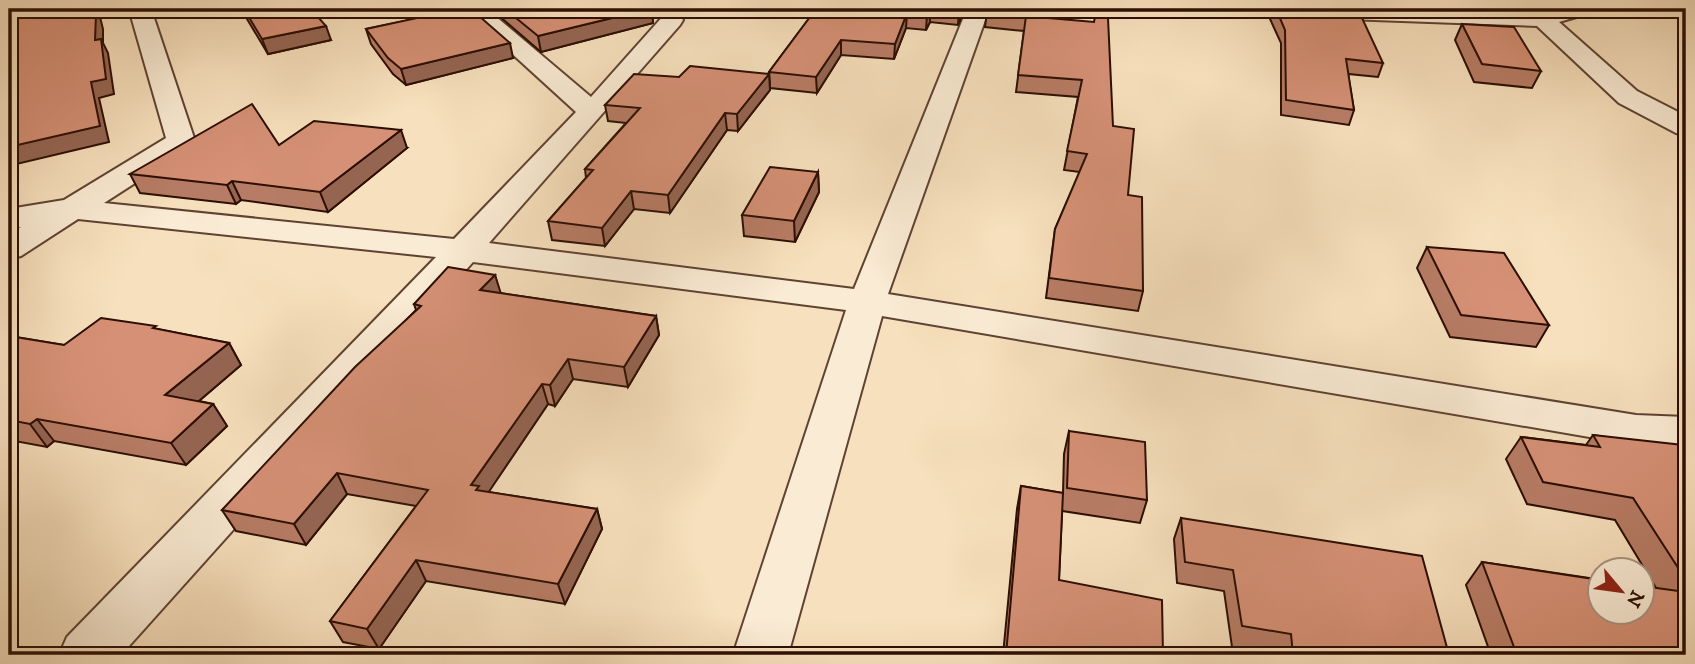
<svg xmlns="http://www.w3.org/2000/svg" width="1695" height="664" viewBox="0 0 1695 664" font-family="'IM FELL DW Pica',serif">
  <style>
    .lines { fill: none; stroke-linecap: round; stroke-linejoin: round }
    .street-casing { stroke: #5f4232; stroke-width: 4 }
    .street { fill: #faebd4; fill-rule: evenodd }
    .wall { fill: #b77c65; stroke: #2c0e03; stroke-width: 2 }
    .shaded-wall { fill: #956552; stroke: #2c0e03; stroke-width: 2 }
    .building { fill: #d59075; stroke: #2c0e03; stroke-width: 2 }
  </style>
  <rect width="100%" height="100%" fill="#f7e0bd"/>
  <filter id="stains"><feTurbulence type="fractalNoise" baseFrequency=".00286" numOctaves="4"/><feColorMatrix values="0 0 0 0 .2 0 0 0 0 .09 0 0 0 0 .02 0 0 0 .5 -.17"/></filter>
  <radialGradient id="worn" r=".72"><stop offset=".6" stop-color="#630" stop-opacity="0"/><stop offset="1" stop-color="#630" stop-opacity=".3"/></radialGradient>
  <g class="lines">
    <g class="street-casing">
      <g id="street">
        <path d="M129,9H151L195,141L191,147L104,203L454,239L576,112L463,9H487L591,97L664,15H680L683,20L680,25L489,243L854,289L967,9H989L888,294L1636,415L1686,417V449L1636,445L882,316L788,655H733L846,310L473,262L121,655H59L67,637L436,257L78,219L21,256L9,259V234L21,227L9,229V209L64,200L166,138Z"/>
        <path d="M1254,9H1427L1542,13L1557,9H1590L1587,14L1559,22L1637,91L1686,116V135L1676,133L1619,103L1537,26L1265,16L1257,14Z"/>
      </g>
    </g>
    <use href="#street" class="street"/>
  </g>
  <g class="wall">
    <path d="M241,9H311L331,40L268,54Z"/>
    <path d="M405,9H471L513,58L406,85L393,74L371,44L366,29L414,19L406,11Z"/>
    <path d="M491,9H652L653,23L541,52Z"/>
    <path d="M816,9H965L958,25L930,22L926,30L906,28L894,59L841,55L817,93L770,88L769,72Z"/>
    <path d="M1273,9H1322L1326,16L1383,63L1378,77L1348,74L1354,110L1349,125L1281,115V43L1270,19Z"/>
    <path d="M987,12L1050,18L1113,126L1128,195L1143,291L1138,311L1046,298L1055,229L1080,172L1064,170L1078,97L1016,92L1024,31L985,27Z"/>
    <path d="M1462,24L1541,71L1532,88L1474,82L1455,40Z"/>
    <path d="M769,74L770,90L738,131L727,130L670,213L634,209L605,246L552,240L548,221L586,178L585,169L626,123L608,121L605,105L679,77Z"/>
    <path d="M279,145L407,148L328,212L241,200L236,204L140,193L130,174Z"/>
    <path d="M818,172L819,192L795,242L744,236L742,215Z"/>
    <path d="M1427,247L1549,325L1536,347L1450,337L1417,268Z"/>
    <path d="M495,275L500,293L656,316L659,335L628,387L573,379L555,406L548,404L488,492L597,509L602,529L565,604L426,581L379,649L343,642L330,621L416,506L347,494L306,545L236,531L222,510L416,310L414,304Z"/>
    <path d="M157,329L229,343L241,365L199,401L213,404L227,426L186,465L54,441L47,447L9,440V336L64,345Z"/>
    <path d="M1069,431L1147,500L1140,523L1062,511L1059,580L1163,655H1003L1017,509L1021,486L1063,493L1064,454Z"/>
    <path d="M1593,435L1686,449V655H1491L1466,585L1482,562L1656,588L1615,520L1527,504L1506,459L1521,437L1586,445Z"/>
    <path d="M1181,518L1449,655H1277L1232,647L1224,591L1177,583L1174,539Z"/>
  </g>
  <g class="shaded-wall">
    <path d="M95,9H98L103,29V43L108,53L114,94L99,98L109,142L12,165L11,183H9V147L95,40Z"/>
    <path d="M649,9H652L653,23L541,52L538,36Z"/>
    <path d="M930,9V22L926,30L927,15Z"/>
    <path d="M959,9H965L958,25L959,10Z"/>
    <path d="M907,13L906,28L894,59L895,44Z"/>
    <path d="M326,26L331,40L268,54L262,39Z"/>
    <path d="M841,40V55L817,93L816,77Z"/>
    <path d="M510,43L513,58L406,85L401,69Z"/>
    <path d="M769,74L770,90L738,131L737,114Z"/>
    <path d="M725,113L727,130L670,213L668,195Z"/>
    <path d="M401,130L407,148L328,212L320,192Z"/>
    <path d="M818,172L819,192L795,242L794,221Z"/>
    <path d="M232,181L241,200L236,204L227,185Z"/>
    <path d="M631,191L634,209L605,246L602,228Z"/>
    <path d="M495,275L501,294L480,290Z"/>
    <path d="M656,316L659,335L628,387L624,367Z"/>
    <path d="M229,343L241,365L179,418L165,395Z"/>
    <path d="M568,359L573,379L555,406L550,385Z"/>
    <path d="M542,384L548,404L484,499L471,485Z"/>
    <path d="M213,404L227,426L186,465L171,443Z"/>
    <path d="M37,419L54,441L47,447L30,424Z"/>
    <path d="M337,473L347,494L306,545L294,524Z"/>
    <path d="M597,509L602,529L565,604L558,584Z"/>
    <path d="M416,560L426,581L379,649L367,629Z"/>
  </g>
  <g class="building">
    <path d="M9,9H95L96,15L95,40L101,39L106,79L91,82L100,126L9,147Z"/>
    <path d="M244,9H311L326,26L262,39Z"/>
    <path d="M414,9H471L510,43L401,69L388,58L366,29L422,17Z"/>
    <path d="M505,9H649L538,36Z"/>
    <path d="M816,9H930L927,15L907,13L895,44L841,40L816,77L769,72Z"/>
    <path d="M988,9H1051L1049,18L1094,22L1095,17L1108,18L1113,126L1134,129L1128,195L1142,197L1143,291L1049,278L1055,229L1087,154L1067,151L1082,80L1018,75L1026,16H1030L987,12Z"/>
    <path d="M1276,9H1322L1326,16L1362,18L1383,63L1346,59L1354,110L1286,100L1285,30Z"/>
    <path d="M1462,24L1514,27L1541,71L1482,64Z"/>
    <path d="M690,66L769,74L737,114L725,113L668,195L631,191L602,228L548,221L593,170L585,169L640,108L605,105L634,74L679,77Z"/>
    <path d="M252,104L279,145L314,121L401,130L320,192L232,181L227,185L130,174Z"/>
    <path d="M770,167L818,172L794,221L742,215Z"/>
    <path d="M1427,247L1504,253L1549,325L1461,315Z"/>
    <path d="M448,267L495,275L480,290L656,316L624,367L568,359L550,385L542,384L471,485L479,486L476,490L597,509L558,584L416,560L367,629L330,621L428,490L337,473L294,524L222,510L355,367L421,306L414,304Z"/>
    <path d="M101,318L156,326L153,328L229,343L165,395L213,404L171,443L37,419L30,424L9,420V336L64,345Z"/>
    <path d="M1069,431L1145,442L1147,500L1067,488Z"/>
    <path d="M1593,435L1683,445L1686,449V580L1633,498L1543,482L1521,437L1600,447Z"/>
    <path d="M1021,486L1063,493L1059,580L1162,600L1163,655H1006Z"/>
    <path d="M1181,518L1422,556L1449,655H1293L1291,634L1242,626L1233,570L1185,562Z"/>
    <path d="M1482,562L1600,580V612H1642V586L1686,592V655H1517Z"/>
  </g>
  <rect width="1695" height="664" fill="none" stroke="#f7e0bd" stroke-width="35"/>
  <rect x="10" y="10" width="1674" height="643" fill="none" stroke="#2c0e03" stroke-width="3.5"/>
  <rect x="18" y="18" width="1660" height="629" fill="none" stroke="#2c0e03" stroke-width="2"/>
  <g transform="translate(1621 591) rotate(119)"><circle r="33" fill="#faebd4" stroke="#a89380" stroke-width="2"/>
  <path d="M0-5L12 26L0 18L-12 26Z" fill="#8f2418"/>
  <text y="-10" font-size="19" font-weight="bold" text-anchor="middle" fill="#2c0e03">N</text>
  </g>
  <rect width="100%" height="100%" filter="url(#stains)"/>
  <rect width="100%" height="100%" fill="url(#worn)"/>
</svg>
